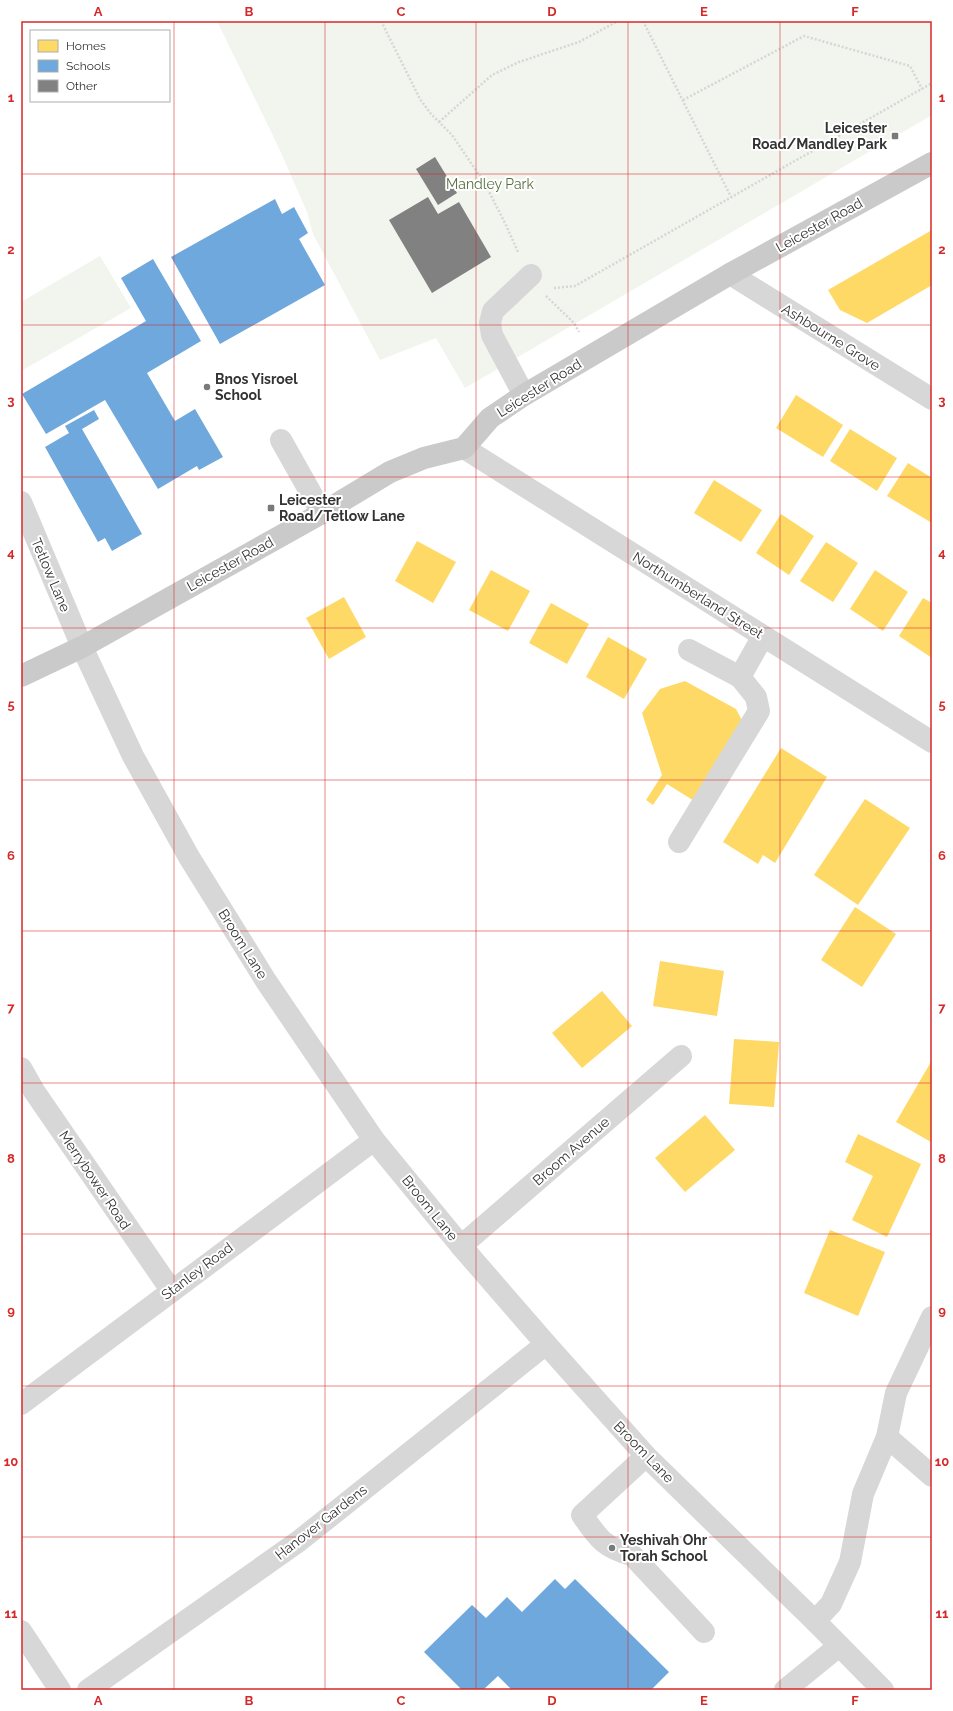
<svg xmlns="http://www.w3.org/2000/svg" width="953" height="1711" viewBox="0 0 953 1711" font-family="Raleway,sans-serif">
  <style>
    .green { fill: #f1f5ed }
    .homes { fill: #ffd966 }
    .schools { fill: #6fa8dc }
    .building { fill: #818181 }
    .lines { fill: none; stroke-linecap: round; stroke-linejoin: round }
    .path { stroke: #d6d6d6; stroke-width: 2.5; stroke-dasharray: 2 2; stroke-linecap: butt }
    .minor { stroke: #d7d7d7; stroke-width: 22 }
    .major { stroke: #cacaca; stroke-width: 22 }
    .grid { fill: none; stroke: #d62828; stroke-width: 1; stroke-opacity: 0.55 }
    .poi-dot { fill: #7a7a7a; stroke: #fff; stroke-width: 1.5 }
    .labels { text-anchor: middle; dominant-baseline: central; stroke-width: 4; stroke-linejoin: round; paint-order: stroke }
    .poi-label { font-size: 14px; font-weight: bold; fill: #333; stroke: #fff; text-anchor: start }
    .park-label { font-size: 14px; fill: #56703f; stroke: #fff }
    .street-label { font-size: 14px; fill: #333; stroke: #fff }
    .neatline { fill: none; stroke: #d62828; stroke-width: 1.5 }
    .grid-label { font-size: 13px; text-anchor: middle; font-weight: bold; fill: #d62828 }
  </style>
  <rect width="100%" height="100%" fill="#fff"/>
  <g class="green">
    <path d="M217,21H932V115L465,388L436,338L380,360L313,234L307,212L278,146Z"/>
    <path d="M100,256L131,308L21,371V302Z"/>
  </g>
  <g class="homes">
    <path d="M932,230V285L867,323L840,310L828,290Z"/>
    <path d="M796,395L843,425L823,457L776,428Z"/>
    <path d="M850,429L897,458L877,491L830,461Z"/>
    <path d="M908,463L932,478V523L887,496Z"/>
    <path d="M714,480L762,510L741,542L694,513Z"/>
    <path d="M781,514L814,536L789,575L756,553Z"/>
    <path d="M417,541L456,562L433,603L395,581Z"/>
    <path d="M826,542L858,563L833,602L800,581Z"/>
    <path d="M491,570L530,591L508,631L469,610Z"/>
    <path d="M875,570L908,592L883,631L850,609Z"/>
    <path d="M344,597L366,637L329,659L306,618Z"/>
    <path d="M923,598L932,603V658L899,636Z"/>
    <path d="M551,603L589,624L567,664L529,643Z"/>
    <path d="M608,637L647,659L624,699L586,677Z"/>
    <path d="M685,681L736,709L747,730L699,804L667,784L653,805L646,800L662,775L642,713L660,689Z"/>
    <path d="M781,748L827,777L775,863L763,855L758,864L723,842Z"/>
    <path d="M865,799L910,828L858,905L814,875Z"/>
    <path d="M855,907L896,934L862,987L821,960Z"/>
    <path d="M660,961L724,971L717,1016L653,1006Z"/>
    <path d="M602,991L632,1026L582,1068L552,1033Z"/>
    <path d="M734,1039L779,1042L774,1107L729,1104Z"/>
    <path d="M932,1060V1141L931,1142L896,1122Z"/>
    <path d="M705,1115L735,1150L685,1192L655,1158Z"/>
    <path d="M858,1134L921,1164L887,1237L852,1220L873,1176L845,1162Z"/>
    <path d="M830,1230L885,1252L858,1316L804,1293Z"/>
  </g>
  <g class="schools">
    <path d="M275,199L282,214L294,207L308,233L299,239L325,285L220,344L171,257Z"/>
    <path d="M153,259L201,341L147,373L175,421L195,409L223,457L199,470L197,466L158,489L105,400L46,434L22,394L146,321L121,278Z"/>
    <path d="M94,410L99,419L82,429L142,534L112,551L105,538L98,542L45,447L69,433L65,426Z"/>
    <path d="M555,1579L565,1589L575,1579L669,1672L651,1690H512L498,1676L483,1690H462L424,1652L472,1605L486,1618L507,1597L522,1612Z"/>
  </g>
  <g class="building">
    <path d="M435,157L457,193L438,205L416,169Z"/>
    <path d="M428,197L438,214L459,202L491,257L432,293L389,220Z"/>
  </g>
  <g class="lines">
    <g class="path">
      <path d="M381,21L420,99L431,114L452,135L484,182L505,223L518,252"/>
      <path d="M643,21L731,197"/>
      <path d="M683,100L804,36L910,66L922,89"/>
      <path d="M439,122L492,75L519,62L579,42L618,21"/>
      <path d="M554,288L575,286L932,83"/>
      <path d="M546,296L574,323L579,332"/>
    </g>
    <g class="minor">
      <path d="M730,274L932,399"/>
      <path d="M524,395L492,335L490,323L493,311L531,275"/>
      <path d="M281,440L322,513"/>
      <path d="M464,448L932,742"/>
      <path d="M21,502L82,647L133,756L189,857L266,981L374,1140L461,1246L546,1344L646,1456L815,1621L883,1690"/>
      <path d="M689,650L740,677L763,636"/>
      <path d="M679,842L759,711L756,697L740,677"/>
      <path d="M21,1068L34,1091L171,1290"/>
      <path d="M461,1246L681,1056"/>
      <path d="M21,1404L374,1140"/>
      <path d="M887,1437L932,1476"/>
      <path d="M646,1456L582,1515C598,1538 604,1548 632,1555L704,1632"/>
      <path d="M815,1621L831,1604L850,1562L863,1494L887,1437L896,1393L932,1317"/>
      <path d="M21,1631L60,1690"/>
      <path d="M88,1690L299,1541L546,1344"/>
      <path d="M785,1690L839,1646"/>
    </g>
    <path class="major" d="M21,676L82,647L322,513L390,472L424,458L464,448L490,418L524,395L730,274L932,163"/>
  </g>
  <path class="grid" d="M174,21V1690M325,21V1690M476,21V1690M628,21V1690M780,21V1690M21,174H932M21,325H932M21,477H932M21,628H932M21,780H932M21,931H932M21,1083H932M21,1234H932M21,1386H932M21,1537H932"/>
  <g class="poi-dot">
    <rect x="891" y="132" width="8" height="8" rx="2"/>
    <circle cx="207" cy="387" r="4"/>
    <rect x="267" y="504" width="8" height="8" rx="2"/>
    <circle cx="612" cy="1548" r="4"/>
  </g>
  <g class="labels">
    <g class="poi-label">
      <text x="887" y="128" text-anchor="end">Leicester<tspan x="887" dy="16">Road/Mandley Park</tspan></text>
      <text x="215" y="379">Bnos Yisroel<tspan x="215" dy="16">School</tspan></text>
      <text x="279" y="500">Leicester<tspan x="279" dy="16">Road/Tetlow Lane</tspan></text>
      <text x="620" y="1540">Yeshivah Ohr<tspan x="620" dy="16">Torah School</tspan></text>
    </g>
    <g class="park-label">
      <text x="490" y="184">Mandley Park</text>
    </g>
    <g class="street-label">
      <text transform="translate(819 225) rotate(-29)">Leicester Road</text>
      <text transform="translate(831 337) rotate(32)">Ashbourne Grove</text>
      <text transform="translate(539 388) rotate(-32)">Leicester Road</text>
      <text transform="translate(230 564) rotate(-29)">Leicester Road</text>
      <text transform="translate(51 575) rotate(67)">Tetlow Lane</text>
      <text transform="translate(698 595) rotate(32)">Northumberland Street</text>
      <text transform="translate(243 944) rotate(58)">Broom Lane</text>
      <text transform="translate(571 1151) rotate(-41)">Broom Avenue</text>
      <text transform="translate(95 1180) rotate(56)">Merrybower Road</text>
      <text transform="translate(430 1208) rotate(51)">Broom Lane</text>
      <text transform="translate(197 1271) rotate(-37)">Stanley Road</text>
      <text transform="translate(644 1452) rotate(46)">Broom Lane</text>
      <text transform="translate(321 1522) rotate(-38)">Hanover Gardens</text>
    </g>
  </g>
  <rect width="953" height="1711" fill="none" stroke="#ffffff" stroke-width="44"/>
  <rect x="30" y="30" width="140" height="72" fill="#ffffff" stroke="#adadad"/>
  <rect x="38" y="40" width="20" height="12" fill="#ffd966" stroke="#adadad"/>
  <text x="66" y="50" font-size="12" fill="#333333">Homes</text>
  <rect x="38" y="60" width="20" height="12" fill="#6fa8dc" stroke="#adadad"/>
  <text x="66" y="70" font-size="12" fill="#333333">Schools</text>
  <rect x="38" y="80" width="20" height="12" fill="#818181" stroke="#adadad"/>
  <text x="66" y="90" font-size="12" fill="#333333">Other</text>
  <rect x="22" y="22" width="909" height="1667" class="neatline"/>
  <g class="grid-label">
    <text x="98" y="16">A</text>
    <text x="249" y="16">B</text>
    <text x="401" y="16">C</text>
    <text x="552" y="16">D</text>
    <text x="704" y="16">E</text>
    <text x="855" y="16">F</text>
    <text x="11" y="102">1</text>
    <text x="942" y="102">1</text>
    <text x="11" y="254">2</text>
    <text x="942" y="254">2</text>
    <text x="11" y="405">3</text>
    <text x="942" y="405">3</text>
    <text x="11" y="557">4</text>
    <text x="942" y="557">4</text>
    <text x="11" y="709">5</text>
    <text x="942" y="709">5</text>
    <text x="11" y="860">6</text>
    <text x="942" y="860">6</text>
    <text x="11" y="1012">7</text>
    <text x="942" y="1012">7</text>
    <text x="11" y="1163">8</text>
    <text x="942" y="1163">8</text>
    <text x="11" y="1315">9</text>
    <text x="942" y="1315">9</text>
    <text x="11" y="1466">10</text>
    <text x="942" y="1466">10</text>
    <text x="11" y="1618">11</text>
    <text x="942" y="1618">11</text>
    <text x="98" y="1705">A</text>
    <text x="249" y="1705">B</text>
    <text x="401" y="1705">C</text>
    <text x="552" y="1705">D</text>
    <text x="704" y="1705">E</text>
    <text x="855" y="1705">F</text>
  </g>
</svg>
